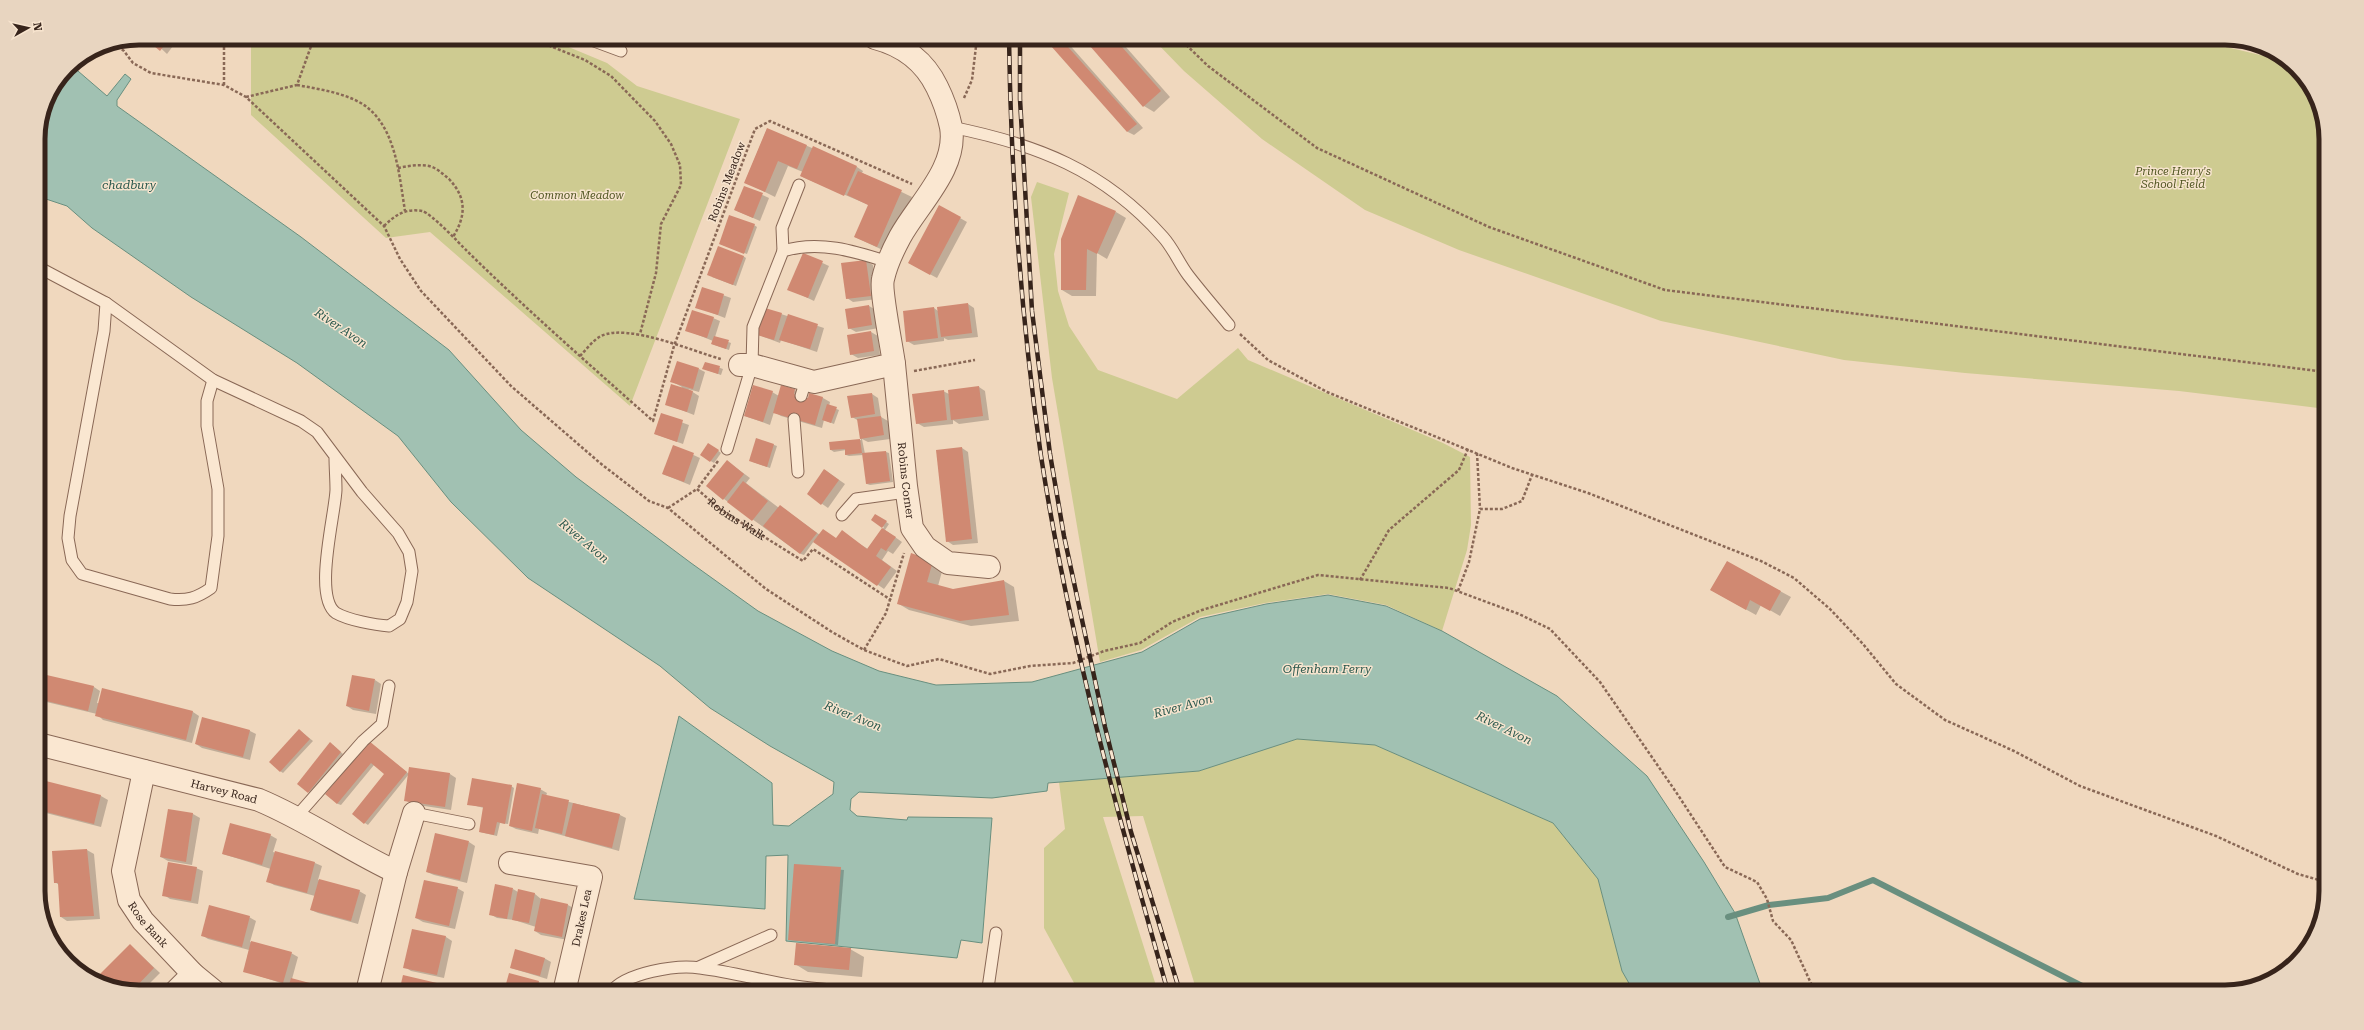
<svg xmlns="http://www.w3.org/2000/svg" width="2364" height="1030" viewBox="0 0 2364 1030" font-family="'Roboto Serif',serif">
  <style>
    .green { fill: #cecb91 }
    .water { fill: #a1c1b2; stroke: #698f7f }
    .shadow { fill: #0003 }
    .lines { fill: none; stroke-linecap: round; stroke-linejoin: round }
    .stream { stroke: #698f7f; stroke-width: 6 }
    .building { fill: #d08972 }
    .lane-casing { stroke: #896856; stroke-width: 13 }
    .street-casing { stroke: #896856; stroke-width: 24 }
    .path { stroke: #896856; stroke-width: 2.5; stroke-dasharray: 3 2; stroke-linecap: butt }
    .lane { stroke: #fae7d1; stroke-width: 11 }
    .street { stroke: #fae7d1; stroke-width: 22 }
    .rail-casing { stroke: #37241b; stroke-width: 4.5 }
    .rail { stroke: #f7e4ce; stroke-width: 3; stroke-dasharray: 9; stroke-linecap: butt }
    .labels { text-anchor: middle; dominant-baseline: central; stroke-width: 3; stroke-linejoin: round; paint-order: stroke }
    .park-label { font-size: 11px; font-style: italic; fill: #505521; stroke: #f7e4ce }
    .street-label { font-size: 11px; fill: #37241b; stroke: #f7e4ce }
    .water-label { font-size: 12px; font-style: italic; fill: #2a584d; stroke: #f7e4ce }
    .rim { fill: none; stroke: #37241b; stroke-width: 5 }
  </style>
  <rect width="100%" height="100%" fill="#f0d8be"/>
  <g class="green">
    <path d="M251,38H547L607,63L637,86L740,119L630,406L430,232L386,238L251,115Z"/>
    <path d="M1152,38H2189L2281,60L2309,83L2326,133V409L2179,391L1965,373L1844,360L1661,321L1459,250L1365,210L1262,139L1184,71Z"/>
    <path d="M2205,38C2227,38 2255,39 2273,53Z"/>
    <path d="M1037,182L1069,193L1054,254L1058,291L1069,326L1098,370L1177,399L1238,348L1248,360L1443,443L1470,457L1471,525L1467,550L1442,631L1386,605L1328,594L1265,603L1200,617L1141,650L1100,662L1052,378L1031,197Z"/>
    <path d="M1297,739L1375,745L1553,823L1598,879L1622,971L1634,992H1197L1143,816L1103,817L1158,992H1079L1044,928V848L1065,829L1059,782L1199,771Z"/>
  </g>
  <path class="water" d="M71,65L107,96L125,74L131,79L117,100V106L301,237L449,350L521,430L576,477L691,563L758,611L832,651L879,671L936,685L1032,682L1142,652L1200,619L1266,604L1328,595L1386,606L1442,631L1557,696L1647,776L1704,862L1735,913L1763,992H1634L1622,971L1598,879L1553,823L1375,745L1297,739L1199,771L1048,783L1047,791L992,798L859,792L851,799L850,810L857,816L907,820L908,817L992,818L982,943L961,940L957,958L786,941L788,855L766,856L765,909L634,899L679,716L772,783L773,825L789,826L833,794L834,782L770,746L710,708L660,666L528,578L451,502L398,436L297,363L191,297L92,228L67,206L43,198L38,193V133L46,100Z"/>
  <g class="shadow">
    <path d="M150,38H179L167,54Z"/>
    <path d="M1061,38L1067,42L1143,128L1134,135L1128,132L1052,46Z"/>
    <path d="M1084,38H1118L1170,97L1154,112L1144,106Z"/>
    <path d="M767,129L857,167L863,171L862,173L912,197L887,252L855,237L869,205L807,179L801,176L803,172L788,166L775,197L745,182Z"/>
    <path d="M745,187L769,198L760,221L735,210Z"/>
    <path d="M939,206L967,222L937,278L909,263Z"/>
    <path d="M1116,212L1126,218L1107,259L1097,253L1096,296H1072L1062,290V239Z"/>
    <path d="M754,225L757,227L747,254L720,244Z"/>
    <path d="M803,254L829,266L814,301L789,289Z"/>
    <path d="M743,256L746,258L736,286L712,277Z"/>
    <path d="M866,261L873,265L877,299L853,302L847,298Z"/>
    <path d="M703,288L731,298L725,318L697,307Z"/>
    <path d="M968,304L974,308L978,337L948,340L944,338V341L914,345L907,341L934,308L938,311Z"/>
    <path d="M869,306L876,310L879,328L856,332L849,328Z"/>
    <path d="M781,314L824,328L817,352L781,340L780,343L759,335Z"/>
    <path d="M713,318L720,321L715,337L731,343L729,350L712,344L713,341L686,330Z"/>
    <path d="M871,332L878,336L880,355L858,358L851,354Z"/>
    <path d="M706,363L723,369L721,375L707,370Z"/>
    <path d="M699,369L705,372L699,392L688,389L699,396L694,415L666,404L682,387L671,381Z"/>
    <path d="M979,387L985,391L989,420L959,424L953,420V424L924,427L917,423L943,391L949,394Z"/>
    <path d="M795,390L808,399L810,394L823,398L830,402L829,406L839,410L834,424L824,420L822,428L781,416L774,412L770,425L745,416L772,392L779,396Z"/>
    <path d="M872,394L878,398L881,417L888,421L890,439L868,442L862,439L865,454L886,452L889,453L893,482L870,485L867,484L863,455L849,456L846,455V450L834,452L831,450L830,443L861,440L859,421L852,417Z"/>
    <path d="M661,415L689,425L683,444L655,434Z"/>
    <path d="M757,439L777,446L770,468L753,462Z"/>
    <path d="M674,446L700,458L690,485L663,474Z"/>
    <path d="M712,446L721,453L714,463L701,455Z"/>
    <path d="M962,448L968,452L978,543L953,545L947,541Z"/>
    <path d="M727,461L750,478L746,483L779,508H783L820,535L858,543L868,549L884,527L872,520L879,517L889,524L885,530L902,542L893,554L888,551L882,560L897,571L884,589L814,541L804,555L801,554L724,499Z"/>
    <path d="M825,470L845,484L828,508L808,494Z"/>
    <path d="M912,555L943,568L938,586L953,590L1004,581L1014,587L1019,621L971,626L909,610L899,604Z"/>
    <path d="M1727,562L1791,597L1780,616L1761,605L1756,615L1711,590Z"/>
    <path d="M38,674L94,687L100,691L97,703L193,712L199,716L192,743L103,720L97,714L38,700Z"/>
    <path d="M375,680L381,684L376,714L353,710L347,706Z"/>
    <path d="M203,718L250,731L256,734L250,760L202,748L196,744Z"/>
    <path d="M299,730L313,741L283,773L280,771Z"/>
    <path d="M369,742L409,774H450L456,778L451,810L411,804L405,800L409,774L368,825L365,823L353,814L386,774L374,765L341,805L338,804L327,794Z"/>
    <path d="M333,745L343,754L311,794L309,792Z"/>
    <path d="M38,780L101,796L108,800L101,827L38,811Z"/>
    <path d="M511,786L514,788L508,824L500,823L497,836L480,832L484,808L468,804Z"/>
    <path d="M540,789L547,793L546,796L620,815L626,818L619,851L539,829L538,834L516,829L510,826Z"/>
    <path d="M169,810L193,814L200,818L192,865L168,861L161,857Z"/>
    <path d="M270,835L277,839L273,852L315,863L322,866L318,880L359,891L366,895L358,924L318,913L311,910L315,896L274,885L268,881L271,869L223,854Z"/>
    <path d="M469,842L475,846L467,883L434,875L427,872Z"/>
    <path d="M87,850L94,854L100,919L67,921L61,917L59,885L55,882Z"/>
    <path d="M795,865L844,870L838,945L789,940Z"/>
    <path d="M196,868L203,871L198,904L170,899L164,895Z"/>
    <path d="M457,888L464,892L455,929L423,922L416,918Z"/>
    <path d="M513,889L518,892L535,894L541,899L568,905L575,909L568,940L541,935L535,931L536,927L514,920L497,918L490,914Z"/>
    <path d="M249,917L256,921L250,942L291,953L298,957L292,979L335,992H288L290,986L244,971L249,950L208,939L202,935Z"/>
    <path d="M413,930L446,937L452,941L444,978L411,971L405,967Z"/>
    <path d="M130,945L160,973L141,992L116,987L102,974Z"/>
    <path d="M850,949L864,957L862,977L808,972L795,964Z"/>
    <path d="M544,958L551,962L547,979L511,968Z"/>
    <path d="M538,982L545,985L543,992L505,991Z"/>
    <path d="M436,984L443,988L442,992H400Z"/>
    <path d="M681,987L687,992H649Z"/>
  </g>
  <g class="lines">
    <path class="stream" d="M1728,917L1769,905L1828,898L1873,880L2094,992"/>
  </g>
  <g class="building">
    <path d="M149,38H170L160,51L147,40Z"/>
    <path d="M1060,38L1137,124L1127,132L1051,46Z"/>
    <path d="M1083,38H1114L1161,91L1143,107Z"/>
    <path d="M767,128L807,145L797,169L778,161L765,192L744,183Z"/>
    <path d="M813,146L857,166L844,196L800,176Z"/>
    <path d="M858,171L902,190L877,247L854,237L868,205L847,195Z"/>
    <path d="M744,186L763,193L753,218L734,210Z"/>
    <path d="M1078,195L1116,211L1097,254L1087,249L1086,290H1061V239Z"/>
    <path d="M939,205L961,217L930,275L908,263Z"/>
    <path d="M729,215L755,224L744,254L719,244Z"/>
    <path d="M718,246L744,256L733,285L707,275Z"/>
    <path d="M803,253L823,261L808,298L787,290Z"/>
    <path d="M866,260L871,296L846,299L841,263Z"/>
    <path d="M702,287L724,294L718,315L695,308Z"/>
    <path d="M968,303L972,333L941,337L937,307Z"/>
    <path d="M869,305L872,325L848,329L845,309Z"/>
    <path d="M934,307L938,338L906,342L903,311Z"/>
    <path d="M765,308L782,313L774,340L757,335Z"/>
    <path d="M692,310L714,317L707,338L685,331Z"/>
    <path d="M788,314L818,324L810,349L779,340Z"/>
    <path d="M871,331L874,351L850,355L847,335Z"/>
    <path d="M714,336L729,340L726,349L711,344Z"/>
    <path d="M677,361L699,368L693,389L670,382Z"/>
    <path d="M705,362L720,366L718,374L702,369Z"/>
    <path d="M671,384L693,391L687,412L665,405Z"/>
    <path d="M753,385L773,391L763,422L744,416Z"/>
    <path d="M781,385L795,389L794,394L808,398L809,393L823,397L815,425L773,413Z"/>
    <path d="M979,386L983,416L951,420L948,390Z"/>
    <path d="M944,390L947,420L916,424L912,394Z"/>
    <path d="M872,393L875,414L851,418L847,396Z"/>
    <path d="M827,404L837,407L831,423L822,420Z"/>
    <path d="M661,413L683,420L677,442L654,434Z"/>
    <path d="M881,416L884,435L860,439L857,419Z"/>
    <path d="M756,438L774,444L767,467L749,461Z"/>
    <path d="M860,439L862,453L845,455V449L830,450L829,442Z"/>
    <path d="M708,443L719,450L710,462L700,455Z"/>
    <path d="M673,445L694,453L684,482L662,474Z"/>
    <path d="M962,447L972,539L946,542L936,450Z"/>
    <path d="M886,451L890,481L866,484L862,453Z"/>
    <path d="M727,460L744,474L723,500L706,486Z"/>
    <path d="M824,469L839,480L821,505L807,494Z"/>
    <path d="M743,481L768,501L752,521L727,502Z"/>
    <path d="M780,505L817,533L800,554L763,526Z"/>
    <path d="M875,514L887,521L882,528L896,537L886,551L881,548L876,556L891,567L877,586L813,542L823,529L836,538L842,530L867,549L882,528L871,520Z"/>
    <path d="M911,553L933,561L927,582L953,589L1004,580L1009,615L960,621L897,604Z"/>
    <path d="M1727,561L1781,591L1770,611L1750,600L1746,610L1710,590Z"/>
    <path d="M38,673L94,686L88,711L38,699Z"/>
    <path d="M352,675L375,679L369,711L346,706Z"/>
    <path d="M102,688L193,711L186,740L95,716Z"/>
    <path d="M202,717L250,730L243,757L195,744Z"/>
    <path d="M299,729L310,739L280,772L269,762Z"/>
    <path d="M369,741L407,772L364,824L352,814L384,774L371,763L337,804L325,794Z"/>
    <path d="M330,742L341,752L308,793L297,784Z"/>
    <path d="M409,767L450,773L445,807L404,801Z"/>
    <path d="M472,778L512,785L505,824L497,822L494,835L479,832L483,807L467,805Z"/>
    <path d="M38,779L101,795L94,824L38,810Z"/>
    <path d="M517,783L541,788L532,831L509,826Z"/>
    <path d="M542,794L569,800L562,834L535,828Z"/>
    <path d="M573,803L620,814L612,848L565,836Z"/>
    <path d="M168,809L193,813L186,862L160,857Z"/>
    <path d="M230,823L271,834L262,865L222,854Z"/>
    <path d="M435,833L469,841L460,880L426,872Z"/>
    <path d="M87,849L94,916L60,917L58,883H54L52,851Z"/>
    <path d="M275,851L315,862L307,893L266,882Z"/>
    <path d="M168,862L197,867L191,901L162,896Z"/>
    <path d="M794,864L841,867L835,944L788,940Z"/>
    <path d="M319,879L360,890L351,921L310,910Z"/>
    <path d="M424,880L458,887L449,926L415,918Z"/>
    <path d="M495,884L513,888L507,919L489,915Z"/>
    <path d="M518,889L535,893L529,923L512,920Z"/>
    <path d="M541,898L568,904L562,937L534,931Z"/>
    <path d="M209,905L250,916L242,947L201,936Z"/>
    <path d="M412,929L446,936L437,975L403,968Z"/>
    <path d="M251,941L292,952L283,983L243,972Z"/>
    <path d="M796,943L851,948L849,970L794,965Z"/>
    <path d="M130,944L154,968L132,991L114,987L100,974Z"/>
    <path d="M515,949L545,958L540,976L510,968Z"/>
    <path d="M509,973L539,981L536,992L504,991Z"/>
    <path d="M403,975L437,983L435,992H399Z"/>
    <path d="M291,978L332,989L331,992H287Z"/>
    <path d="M681,986L682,992H648V991Z"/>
  </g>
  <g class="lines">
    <g class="lane-casing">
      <g id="lane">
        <path d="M586,38L621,51"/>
        <path d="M951,127C1036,144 1104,170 1163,237C1173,248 1179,263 1188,275C1201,292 1215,308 1229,325"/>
        <path d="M783,251L782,228L799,185"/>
        <path d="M38,267L106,303L213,380L301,421L317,432L362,492L398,533L409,552L412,571L407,602L400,619L389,626C375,625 348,620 336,613C313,597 335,515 336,490C336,479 335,468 335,457"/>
        <path d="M106,303L104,331L70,516L68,538L72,560L82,574L170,599C187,601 197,598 211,588L218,536V489L207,426V401L213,380"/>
        <path d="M801,396L806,380"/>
        <path d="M794,419L798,472"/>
        <path d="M727,449L752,365L753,327L783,251C819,240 854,251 888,262"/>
        <path d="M842,515L856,499L906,492"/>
        <path d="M414,813L469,824"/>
        <path d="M297,816L363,741L382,724L389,686"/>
        <path d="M699,967L771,935"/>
        <path d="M611,992C625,973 677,964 700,968C732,972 763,981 795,986C814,989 834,990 853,992"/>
        <path d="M982,992L988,988L996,933"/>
      </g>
    </g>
    <g class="street-casing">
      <g id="street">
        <path id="s2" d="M894,364L906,486L912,528L925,547L948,563L989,567"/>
        <path d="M740,365H752L814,382L894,364C892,348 880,290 883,279C886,265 893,250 900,237C918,204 958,168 951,127C948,113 943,99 937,87C924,60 902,45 875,38"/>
        <path id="s3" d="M38,744L259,800C307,820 349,850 396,872"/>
        <path id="s4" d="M144,771L123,871L129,900L143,921L193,974L215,992"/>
        <path d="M510,863L591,877L564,992"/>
        <path d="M175,992L193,974"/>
        <path d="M367,992L396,872L414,813"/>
      </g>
    </g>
    <g class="path">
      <path d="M530,38L585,60L611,76L655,121L671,144L680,165L681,185L661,224L656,273L640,334"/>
      <path d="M1179,38L1208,66L1317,148L1489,227L1665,290L2326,372"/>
      <path d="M114,43L124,51L133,63L151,73L224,85L246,97L384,226L400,259L421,291L511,386L600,463L649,501L668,508L766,589L832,632L864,650L907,666L939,659L990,674L1030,666L1073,663L1104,651L1140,643L1172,622L1202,610L1318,575L1449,588L1519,614L1550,629L1600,682L1676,792L1725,867L1757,882L1767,899L1773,921L1791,940L1815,992"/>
      <path d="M224,85V38"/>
      <path d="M297,85C318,89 340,92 359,102C396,122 399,175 405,211"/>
      <path d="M246,97L297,85L314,38"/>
      <path d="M964,98L972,80L977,38"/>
      <path d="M398,168C408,166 419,164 429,166C437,168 443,174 449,179C467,198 466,216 453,237"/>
      <path d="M384,226C395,215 406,208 422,211C431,213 459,243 467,251C527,310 590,365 653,421L674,346L755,129L770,121L912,184"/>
      <path d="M1240,334L1268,360L1327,392L1512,468L1588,493L1761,561L1794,578L1830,609L1863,644L1896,684L1945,720L2014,751L2080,786L2216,836L2298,874L2326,882"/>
      <path d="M580,356C586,350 593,340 601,336C628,323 692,351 721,359"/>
      <path d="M914,371L975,360"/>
      <path d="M1477,453L1480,509"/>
      <path id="s1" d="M718,461L697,489L721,510L803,561L813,549L891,600"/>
      <path d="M668,508L697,489"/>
      <path d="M1360,580L1389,530L1459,470L1468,449"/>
      <path d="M1458,591L1469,562L1480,509H1502L1522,501L1532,475"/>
      <path d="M864,650L886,613L904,553"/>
    </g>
    <use href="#lane" class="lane"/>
    <use href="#street" class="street"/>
    <g class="rail-casing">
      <g id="rail">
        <path d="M1009,38C1011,177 1021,318 1041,456C1069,638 1118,816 1168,992"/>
        <path d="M1020,38V99L1032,311L1050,454L1064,536L1105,727L1131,832L1180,992"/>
      </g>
    </g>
    <use href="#rail" class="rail"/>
  </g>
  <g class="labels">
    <g class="park-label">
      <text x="2173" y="171">Prince Henry's<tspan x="2173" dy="13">School Field</tspan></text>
      <text x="577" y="195">Common Meadow</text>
    </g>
    <g class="street-label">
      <text transform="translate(727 182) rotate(-69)">Robins Meadow</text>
      <text stroke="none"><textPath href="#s2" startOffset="117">Robins Corner</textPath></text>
      <text stroke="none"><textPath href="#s1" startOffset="85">Robins Walk</textPath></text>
      <text stroke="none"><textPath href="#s3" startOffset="192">Harvey Road</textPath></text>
      <text transform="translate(582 918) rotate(-78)">Drakes Lea</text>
      <text stroke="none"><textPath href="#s4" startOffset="163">Rose Bank</textPath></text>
    </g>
    <g class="water-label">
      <text x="129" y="185">chadbury</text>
      <text transform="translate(341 328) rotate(34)">River Avon</text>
      <text transform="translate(584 541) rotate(40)">River Avon</text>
      <text x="1327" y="669">Offenham Ferry</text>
      <text transform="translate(1183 706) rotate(-15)">River Avon</text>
      <text transform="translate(853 716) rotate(22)">River Avon</text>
      <text transform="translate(1504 728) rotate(26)">River Avon</text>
    </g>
  </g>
  <path d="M0 0H2364V1030H0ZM139 45H2225A94 94 0 0 1 2319 139V891A94 94 0 0 1 2225 985H139A94 94 0 0 1 45 891V139A94 94 0 0 1 139 45Z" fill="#e8d5c0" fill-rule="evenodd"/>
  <path class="rim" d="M139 45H2225A94 94 0 0 1 2319 139V891A94 94 0 0 1 2225 985H139A94 94 0 0 1 45 891V139A94 94 0 0 1 139 45Z"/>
  <g transform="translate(28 28) rotate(82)" stroke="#f7e4ce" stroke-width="3" paint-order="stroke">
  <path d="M0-3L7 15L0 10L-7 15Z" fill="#37241b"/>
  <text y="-6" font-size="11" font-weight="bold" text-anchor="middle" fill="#37241b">N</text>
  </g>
</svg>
